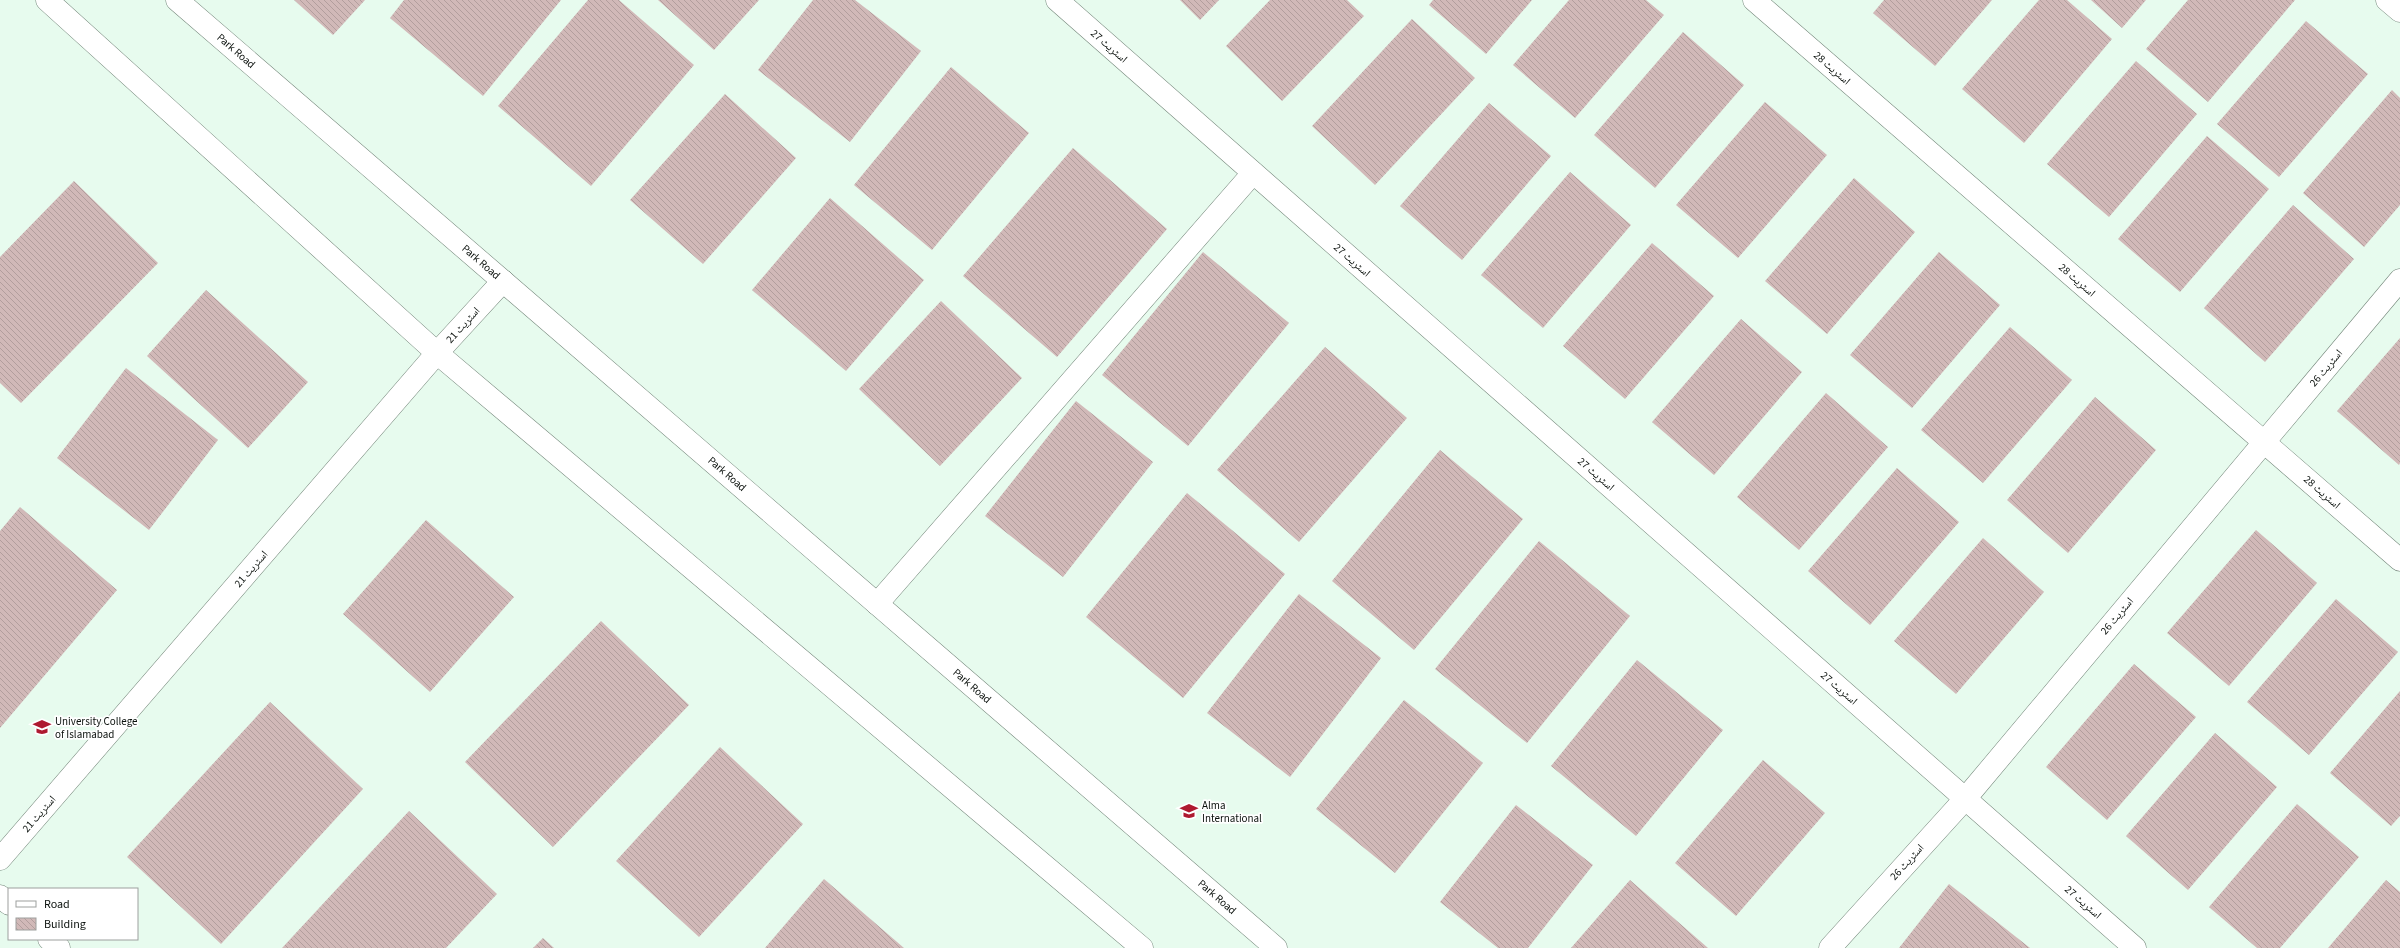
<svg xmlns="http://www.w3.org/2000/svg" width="2400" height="948" viewBox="0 0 2400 948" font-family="'Source Sans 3','Noto Naskh Arabic',sans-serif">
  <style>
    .building { fill: url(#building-back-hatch) }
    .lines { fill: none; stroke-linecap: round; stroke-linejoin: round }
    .minor-casing { stroke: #738579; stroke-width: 23 }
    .minor { stroke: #fff; stroke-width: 22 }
    .labels { text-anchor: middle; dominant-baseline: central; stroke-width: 3.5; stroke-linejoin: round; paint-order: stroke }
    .street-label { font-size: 11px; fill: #0b110d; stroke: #fff }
    .poi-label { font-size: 11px; fill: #0b110d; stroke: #fff; text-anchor: start }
  </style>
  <defs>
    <pattern id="building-back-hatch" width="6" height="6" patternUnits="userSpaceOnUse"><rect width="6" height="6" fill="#d1b9b8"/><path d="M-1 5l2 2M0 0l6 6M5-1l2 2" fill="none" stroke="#b29e9d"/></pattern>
  </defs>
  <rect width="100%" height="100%" fill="#e7fbee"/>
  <g class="building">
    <path d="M294,0H365L333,35Z"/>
    <path d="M404,0H561L483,96L390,18Z"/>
    <path d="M588,0H619L694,65L591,186L498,106Z"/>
    <path d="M658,0H759L714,50Z"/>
    <path d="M813,0H855L921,51L850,142L758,70Z"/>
    <path d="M1180,0H1219L1200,20Z"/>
    <path d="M1270,0H1347L1364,16L1282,101L1226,46Z"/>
    <path d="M1433,0H1532L1486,54L1429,5Z"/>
    <path d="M1569,0H1646L1664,15L1575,118L1513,65Z"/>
    <path d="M1884,0H1992L1935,66L1873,13Z"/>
    <path d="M2039,0H2067L2112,39L2024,143L1962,89Z"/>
    <path d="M2091,0H2146L2122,28Z"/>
    <path d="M2188,0H2295L2208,102L2146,49Z"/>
    <path d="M1412,19L1475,78L1375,185L1312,126Z"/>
    <path d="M2306,21L2368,74L2279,177L2217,124Z"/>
    <path d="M1683,32L1744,85L1655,188L1594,135Z"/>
    <path d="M2136,61L2197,114L2109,217L2047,164Z"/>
    <path d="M951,67L1029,133L932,250L854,185Z"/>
    <path d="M2392,90L2400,98V205L2364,247L2303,193Z"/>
    <path d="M725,94L796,158L703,264L630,200Z"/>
    <path d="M1765,102L1827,155L1738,258L1676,205Z"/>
    <path d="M1489,103L1551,156L1462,260L1400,206Z"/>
    <path d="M2207,136L2269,189L2180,292L2118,239Z"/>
    <path d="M1073,148L1167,229L1057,357L963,276Z"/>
    <path d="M1570,172L1631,225L1543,328L1481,275Z"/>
    <path d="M1854,178L1915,232L1827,334L1765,281Z"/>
    <path d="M74,181L158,263L21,403L0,383V257Z"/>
    <path d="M830,198L924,280L846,371L752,290Z"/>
    <path d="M2293,205L2354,259L2265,362L2204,308Z"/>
    <path d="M1652,243L1714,296L1625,399L1563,346Z"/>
    <path d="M1203,252L1289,323L1188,446L1102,375Z"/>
    <path d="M1939,252L2000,305L1912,408L1850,355Z"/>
    <path d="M206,290L308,382L248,448L147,356Z"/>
    <path d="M941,301L1022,378L940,466L859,389Z"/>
    <path d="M1741,319L1802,372L1714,475L1652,422Z"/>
    <path d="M2010,327L2072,380L1983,483L1921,430Z"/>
    <path d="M2400,338V463L2399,465L2337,411Z"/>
    <path d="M1325,347L1407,418L1299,542L1217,470Z"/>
    <path d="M126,368L218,440L149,530L57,458Z"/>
    <path d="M1826,393L1888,447L1799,550L1737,497Z"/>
    <path d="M2095,397L2156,450L2068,553L2007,500Z"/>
    <path d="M1076,401L1153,462L1063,577L985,516Z"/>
    <path d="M1440,450L1523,519L1414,650L1332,581Z"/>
    <path d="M1897,468L1959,522L1870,625L1808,571Z"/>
    <path d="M1187,493L1285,574L1183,698L1086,617Z"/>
    <path d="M20,507L117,590L0,728V531Z"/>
    <path d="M426,520L514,597L430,692L343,614Z"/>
    <path d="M2256,530L2317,583L2229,686L2167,633Z"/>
    <path d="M1983,538L2044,592L1956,694L1894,641Z"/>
    <path d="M1539,541L1630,616L1527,743L1435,669Z"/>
    <path d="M1299,594L1381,658L1290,777L1207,713Z"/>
    <path d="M2336,599L2398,652L2309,755L2247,702Z"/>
    <path d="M601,621L689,705L553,847L465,762Z"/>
    <path d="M1637,660L1723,730L1636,836L1551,766Z"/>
    <path d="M2134,664L2196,717L2107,820L2046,767Z"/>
    <path d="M2400,691V816L2391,826L2330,773Z"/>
    <path d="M1404,700L1483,763L1395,873L1316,809Z"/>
    <path d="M270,702L363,789L221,944L127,857Z"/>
    <path d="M2215,733L2277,787L2188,890L2126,836Z"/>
    <path d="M720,747L803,824L699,937L616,861Z"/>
    <path d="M1763,760L1825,813L1736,916L1675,863Z"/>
    <path d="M2297,804L2359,857L2280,948H2257L2209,907Z"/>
    <path d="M1516,805L1593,865L1528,948H1498L1440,902Z"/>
    <path d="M409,811L497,894L446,948H282Z"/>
    <path d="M824,879L904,948H765Z"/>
    <path d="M1630,880L1708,948H1571Z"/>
    <path d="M2386,880L2400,892V948H2328Z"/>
    <path d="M1949,884L2030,948H1899Z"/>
    <path d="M543,938L554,948H533Z"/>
  </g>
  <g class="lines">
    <g class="minor-casing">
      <g id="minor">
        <path d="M47,0L437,353L1142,948"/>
        <path d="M177,0L1276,948"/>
        <path d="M1057,0L2135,948"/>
        <path d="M1754,0L2400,560"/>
        <path d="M2387,0L2400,11"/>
        <path d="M877,604L1253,173"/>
        <path d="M0,859L437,353L503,281"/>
        <path d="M0,896L9,904"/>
        <path d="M49,939L59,948"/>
        <path d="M1830,948L1965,799L2400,280"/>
      </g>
    </g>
    <use href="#minor" class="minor"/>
  </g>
  <defs>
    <g id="university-bare" transform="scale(1.38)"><path d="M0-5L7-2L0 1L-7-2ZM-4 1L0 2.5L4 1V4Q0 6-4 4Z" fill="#ae1930" stroke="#fff" stroke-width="2.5" paint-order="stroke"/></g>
    <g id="school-bare" transform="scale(1.38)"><path d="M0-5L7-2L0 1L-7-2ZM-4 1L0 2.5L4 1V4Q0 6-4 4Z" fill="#ae1930" stroke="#fff" stroke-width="2.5" paint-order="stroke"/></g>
  </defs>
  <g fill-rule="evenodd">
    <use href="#university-bare" x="42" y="727"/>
    <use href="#school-bare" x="1189" y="811"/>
  </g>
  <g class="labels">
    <g class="street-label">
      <text transform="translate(1109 46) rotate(41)">اسٹریٹ 27</text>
      <text transform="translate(236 51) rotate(41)">Park Road</text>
      <text transform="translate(1832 68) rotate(41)">اسٹریٹ 28</text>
      <text transform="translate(1352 260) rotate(41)">اسٹریٹ 27</text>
      <text transform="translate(481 262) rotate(41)">Park Road</text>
      <text transform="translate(2077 280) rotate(41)">اسٹریٹ 28</text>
      <text transform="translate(463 325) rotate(-48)">اسٹریٹ 21</text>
      <text transform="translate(2326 368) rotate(-50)">اسٹریٹ 26</text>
      <text transform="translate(727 474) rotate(41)">Park Road</text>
      <text transform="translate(1596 474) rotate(41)">اسٹریٹ 27</text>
      <text transform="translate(2322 492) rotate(41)">اسٹریٹ 28</text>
      <text transform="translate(251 569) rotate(-49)">اسٹریٹ 21</text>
      <text transform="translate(2117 616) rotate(-50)">اسٹریٹ 26</text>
      <text transform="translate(972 686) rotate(41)">Park Road</text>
      <text transform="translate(1839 688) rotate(41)">اسٹریٹ 27</text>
      <text transform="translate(39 814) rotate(-49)">اسٹریٹ 21</text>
      <text transform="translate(1907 862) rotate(-48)">اسٹریٹ 26</text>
      <text transform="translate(1217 897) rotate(41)">Park Road</text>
      <text transform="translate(2083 902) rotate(41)">اسٹریٹ 27</text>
    </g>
    <g class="poi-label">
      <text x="55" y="721">University College<tspan x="55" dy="13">of Islamabad</tspan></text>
      <text x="1202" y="805">Alma<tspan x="1202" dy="13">International</tspan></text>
    </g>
  </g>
  <rect x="8" y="888" width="130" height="52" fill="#ffffff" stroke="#9da09e"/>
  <rect x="16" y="901" width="20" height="6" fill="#ffffff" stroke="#9da09e"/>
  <text x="44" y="908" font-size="12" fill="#0b110d">Road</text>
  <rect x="16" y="918" width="20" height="12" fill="url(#building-back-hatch)" stroke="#9da09e"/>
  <text x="44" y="928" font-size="12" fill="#0b110d">Building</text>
</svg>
